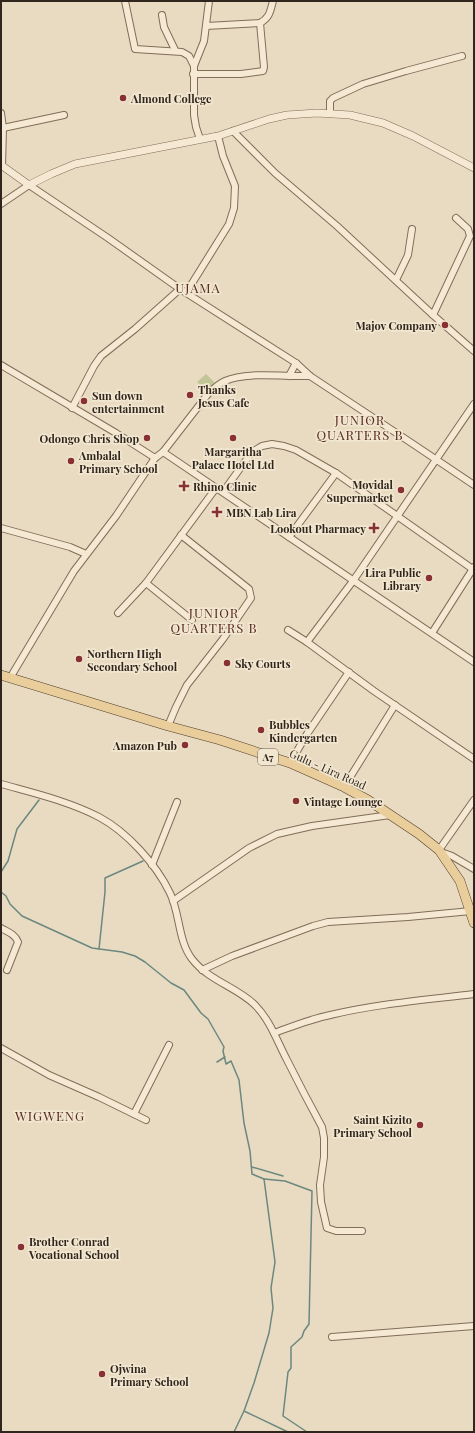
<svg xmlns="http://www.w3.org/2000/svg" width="475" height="1433" viewBox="0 0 475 1433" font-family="'Playfair Display',serif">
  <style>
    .green { fill: #c2c596 }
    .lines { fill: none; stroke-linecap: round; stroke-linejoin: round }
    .stream { stroke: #6b8880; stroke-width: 1.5 }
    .minor-casing { stroke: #806d5a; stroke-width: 8 }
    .tertiary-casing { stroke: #806d5a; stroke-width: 8 }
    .primary-casing { stroke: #4e3c2e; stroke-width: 10 }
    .minor { stroke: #f5e9d3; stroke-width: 6 }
    .tertiary { stroke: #f5e9d3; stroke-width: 7 }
    .primary { stroke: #e9cd9b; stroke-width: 9 }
    .poi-dot { fill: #893035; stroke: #f1e6cf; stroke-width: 1.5 }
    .labels { text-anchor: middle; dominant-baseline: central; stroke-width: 3.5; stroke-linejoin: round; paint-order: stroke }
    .shield { fill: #f1e6cf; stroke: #6b6052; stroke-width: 1 }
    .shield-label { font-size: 10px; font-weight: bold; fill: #31261d }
    .poi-label { font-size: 11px; font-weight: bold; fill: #31261d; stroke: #f1e6cf; text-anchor: start }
    .street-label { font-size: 11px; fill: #31261d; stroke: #f1e6cf }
    .quarter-label { font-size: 13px; letter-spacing: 1px; fill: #592a21; stroke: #f1e6cf }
  </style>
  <rect width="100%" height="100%" fill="#e9dbc1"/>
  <path class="green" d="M206,374L215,383L206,391L197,382Z"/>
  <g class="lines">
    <g class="stream">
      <path d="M1,872L8,861L17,829L39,800"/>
      <path d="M1,892L6,896L10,904L22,916L92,948L122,952L135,956L145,962L171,983L184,990L201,1013L208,1019L224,1047L223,1051L226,1064L231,1061L239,1080L244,1123L250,1151L252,1174L264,1179L275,1262L271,1288L273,1308L269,1333L254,1383L244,1411L234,1432"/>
      <path d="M99,949L105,892V878L143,861"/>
      <path d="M217,1062L225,1057"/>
      <path d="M252,1167L283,1176"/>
      <path d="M264,1179L285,1181L312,1191L309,1324L304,1331L302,1337L291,1347V1368L288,1372L283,1416L307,1432"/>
      <path d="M244,1411L288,1432"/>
    </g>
    <g class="minor-casing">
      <g id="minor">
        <path d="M125,1L135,49L182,52L189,56L194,66"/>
        <path d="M162,15L164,27L175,50"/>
        <path d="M206,26L260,23C270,17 270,12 273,1"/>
        <path d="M193,74H241L263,71L264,67L260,23"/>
        <path d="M330,112V101L333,98L363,84L406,71L462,56"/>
        <path d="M1,113L3,128L2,166"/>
        <path d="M3,128L64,115"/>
        <path d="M233,131L275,173L337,226L433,315L474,351"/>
        <path d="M200,139L196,127L194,115V66L204,41L209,1"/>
        <path d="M1,204L29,185L108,238L180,289L296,363L310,376L410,442L474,485"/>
        <path d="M396,280L408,255L412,229"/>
        <path d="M186,293L229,224L234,208L235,186L223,156L218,136"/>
        <path d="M433,315L470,236L468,229L456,218"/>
        <path d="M1,365L116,433L155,458"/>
        <path d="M289,376L296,363"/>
        <path d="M72,408L94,366L101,356L135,329L180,289"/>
        <path d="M163,452L474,662"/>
        <path d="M223,492L252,452L262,446L272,444L284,446L296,450L336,473L474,570"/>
        <path d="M1,528L70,547L86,554"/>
        <path d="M289,537L336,473"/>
        <path d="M146,583L192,620"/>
        <path d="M118,613L146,583L216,488"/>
        <path d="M288,630L307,642L374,691L474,759"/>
        <path d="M432,633L474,567"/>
        <path d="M307,642L353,581L474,404"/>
        <path d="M10,678L74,571L116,516L155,458L163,452L208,394C213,389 218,384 225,381C247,371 286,377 310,376"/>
        <path d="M168,726L176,707L187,685L223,639L251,598L249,589L181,535"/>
        <path d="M290,763L307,734L349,672"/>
        <path d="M1,784C33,793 68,801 99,817C127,832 156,864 170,893C180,913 178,941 192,959C209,981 237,987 255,1005C270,1020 277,1041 287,1060C298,1082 310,1105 322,1127L324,1138V1157L320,1185L321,1202L327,1228L336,1231H362"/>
        <path d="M344,787L395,705"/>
        <path d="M439,850L474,800"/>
        <path d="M441,852L452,856L474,869"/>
        <path d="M152,865L177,802"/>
        <path d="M173,901L249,848L277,834L312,826L390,815"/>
        <path d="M1,928C8,932 15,934 18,942L7,970"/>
        <path d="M202,970L232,956L313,926L328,922L408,917L471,911"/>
        <path d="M274,1033C291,1027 308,1020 326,1016C374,1004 425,1000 474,994"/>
        <path d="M1,1048L49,1075L99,1097L146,1120"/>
        <path d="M134,1114L169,1045"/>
        <path d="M332,1337L474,1326"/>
      </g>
    </g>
    <g class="tertiary-casing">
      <path id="tertiary" d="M1,165L29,185L51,174L75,164L218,136L269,119L287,115L317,113L350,115L383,123L413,136L474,168"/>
    </g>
    <g class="primary-casing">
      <path id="primary" d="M1,675L168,726L220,740L290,763L344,787L368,800L419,834L439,850L460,881L474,923"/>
    </g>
    <use href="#minor" class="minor"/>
    <use href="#tertiary" class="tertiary"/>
    <use href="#primary" class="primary"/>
  </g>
  <g class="poi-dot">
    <circle cx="123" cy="98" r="4"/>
    <circle cx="445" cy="325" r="4"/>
    <circle cx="190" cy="395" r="4"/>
    <circle cx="84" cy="401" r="4"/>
    <circle cx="147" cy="438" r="4"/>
    <circle cx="233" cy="438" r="4"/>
    <circle cx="71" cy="461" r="4"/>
    <path d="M182 480h4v4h4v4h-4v4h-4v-4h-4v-4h4z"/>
    <circle cx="401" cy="490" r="4"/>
    <path d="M215 506h4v4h4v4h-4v4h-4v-4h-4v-4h4z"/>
    <path d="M372 522h4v4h4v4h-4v4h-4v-4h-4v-4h4z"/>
    <circle cx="429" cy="578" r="4"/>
    <circle cx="79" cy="659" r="4"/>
    <circle cx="227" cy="663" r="4"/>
    <circle cx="261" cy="730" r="4"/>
    <circle cx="185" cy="745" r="4"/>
    <circle cx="296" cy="801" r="4"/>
    <circle cx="420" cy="1125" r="4"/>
    <circle cx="21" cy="1247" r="4"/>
    <circle cx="102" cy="1374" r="4"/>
  </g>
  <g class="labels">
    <rect class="shield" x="258" y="749" width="20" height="16" rx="3"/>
    <g class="shield-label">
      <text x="268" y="757">A7</text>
    </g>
    <g class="poi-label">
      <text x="131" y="98">Almond College</text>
      <text x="437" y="325" text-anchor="end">Majov Company</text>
      <text x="198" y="389">Thanks<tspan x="198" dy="13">Jesus Cafe</tspan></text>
      <text x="92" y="395">Sun down<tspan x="92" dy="13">entertainment</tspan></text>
      <text x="139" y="438" text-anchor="end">Odongo Chris Shop</text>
      <text x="233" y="451" text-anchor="middle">Margaritha<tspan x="233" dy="13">Palace Hotel Ltd</tspan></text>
      <text x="79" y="455">Ambalal<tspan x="79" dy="13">Primary School</tspan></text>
      <text x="393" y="484" text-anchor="end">Movidal<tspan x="393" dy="13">Supermarket</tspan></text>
      <text x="193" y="486">Rhino Clinic</text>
      <text x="226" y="512">MBN Lab Lira</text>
      <text x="366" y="528" text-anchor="end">Lookout Pharmacy</text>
      <text x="421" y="572" text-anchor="end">Lira Public<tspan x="421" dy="13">Library</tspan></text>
      <text x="87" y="653">Northern High<tspan x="87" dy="13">Secondary School</tspan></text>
      <text x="235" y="663">Sky Courts</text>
      <text x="269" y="724">Bubbles<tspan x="269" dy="13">Kindergarten</tspan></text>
      <text x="177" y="745" text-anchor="end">Amazon Pub</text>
      <text x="304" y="801">Vintage Lounge</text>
      <text x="412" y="1119" text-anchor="end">Saint Kizito<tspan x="412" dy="13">Primary School</tspan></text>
      <text x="29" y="1241">Brother Conrad<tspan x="29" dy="13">Vocational School</tspan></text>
      <text x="110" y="1368">Ojwina<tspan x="110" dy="13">Primary School</tspan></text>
    </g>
    <g class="street-label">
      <text transform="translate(328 769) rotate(24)">Gulu - Lira Road</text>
    </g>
    <g class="quarter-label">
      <text x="198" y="287">UJAMA</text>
      <text x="360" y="419">JUNIOR<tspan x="360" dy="15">QUARTERS B</tspan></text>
      <text x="214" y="612">JUNIOR<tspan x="214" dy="15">QUARTERS B</tspan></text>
      <text x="50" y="1115">WIGWENG</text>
    </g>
  </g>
  <rect width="475" height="1433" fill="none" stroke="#31261d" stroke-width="4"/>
</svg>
